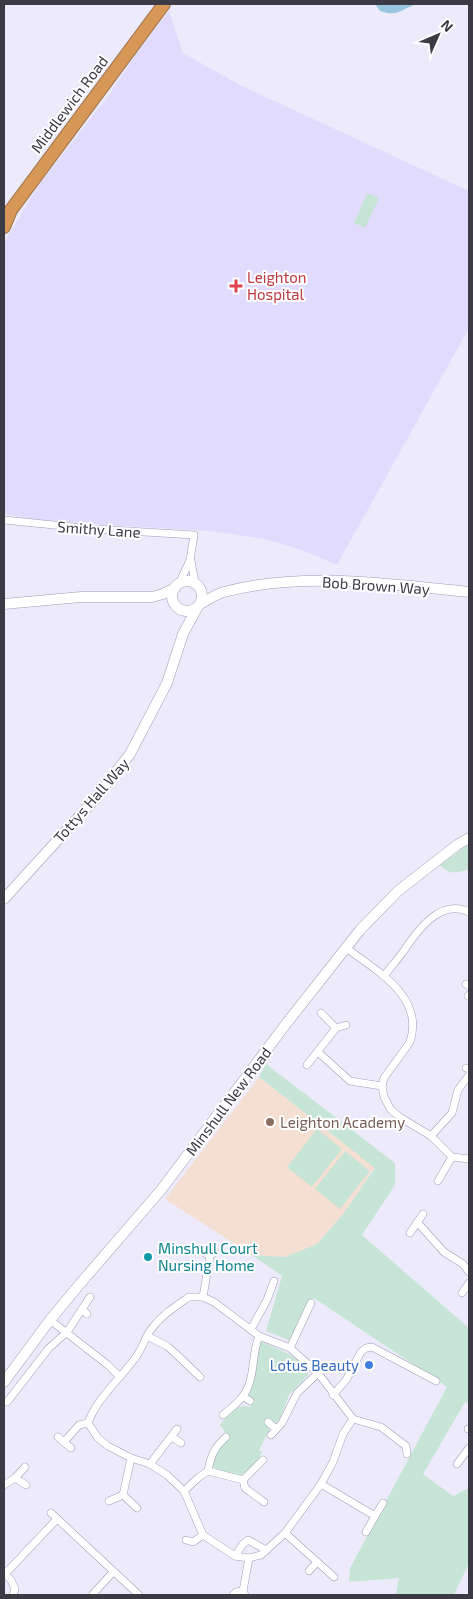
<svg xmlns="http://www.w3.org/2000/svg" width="473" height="1599" viewBox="0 0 473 1599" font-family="'Exo 2',sans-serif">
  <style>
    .built { fill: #e1dcfe }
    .education { fill: #f5dfd2 }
    .green { fill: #c7e5d6 }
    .water { fill: #99c6df }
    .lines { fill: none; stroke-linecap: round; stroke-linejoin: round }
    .street-casing { stroke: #9f9cb5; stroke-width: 8 }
    .secondary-casing { stroke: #9f9cb5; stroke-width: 11 }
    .highway-casing { stroke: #a07651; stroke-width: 14 }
    .street { stroke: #fff; stroke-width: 7 }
    .secondary { stroke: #fff; stroke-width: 10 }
    .highway { stroke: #d69757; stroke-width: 12 }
    .health-dot { fill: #e0444e; stroke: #fff; stroke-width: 2 }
    .education-dot { fill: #8d6e63; stroke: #fff; stroke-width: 2 }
    .culture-dot { fill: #0f9aa8; stroke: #fff; stroke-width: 2 }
    .shop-dot { fill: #3f7fe0; stroke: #fff; stroke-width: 2 }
    .labels { text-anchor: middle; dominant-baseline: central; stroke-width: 4; stroke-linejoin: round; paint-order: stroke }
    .street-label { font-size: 15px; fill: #3c3a45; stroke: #fff }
    .health-label { font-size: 15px; fill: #be3a42; stroke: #fff; text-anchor: start }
    .education-label { font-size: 15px; fill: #785e54; stroke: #fff; text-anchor: start }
    .culture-label { font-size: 15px; fill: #0d838f; stroke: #fff; text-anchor: start }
    .shop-label { font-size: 15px; fill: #366cbe; stroke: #fff; text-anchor: end }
  </style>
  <rect width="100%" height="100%" fill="#edebfb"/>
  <path class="built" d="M169,11L183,53L242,86L469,191V328L337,565L314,555L289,546L264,539L232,534L208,531L108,525L30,519L4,514V243L37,187L108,96L137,53Z"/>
  <path class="education" d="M259,1077L375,1167L343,1214L317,1244L285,1257L252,1255L165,1199Z"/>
  <g class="green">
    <path d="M367,193L379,198L365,228L354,223Z"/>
    <path d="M469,844V870C456,872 450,876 440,865Z"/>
    <path d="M266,1064L395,1163V1185L362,1235L469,1328V1404L465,1402L423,1474L453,1496L469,1488V1563L454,1595H396L399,1578L349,1582L350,1568L447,1387L314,1298L291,1341L266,1331L282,1276L252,1255L285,1257L317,1244L343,1214L375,1168L259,1077Z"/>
    <path d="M317,1129L342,1149L312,1187L287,1167Z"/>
    <path d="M345,1151L370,1171L340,1209L315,1189Z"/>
    <path d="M263,1342C275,1348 309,1360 308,1375L289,1395L280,1419L275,1423L268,1419L264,1422L269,1429V1431L259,1450L262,1452L256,1465L239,1477L212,1467L217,1450L229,1438L220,1425C228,1416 236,1402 250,1407L254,1402L249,1396V1392L259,1343Z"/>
  </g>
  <path class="water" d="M375,4H416C401,10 397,17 380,11Z"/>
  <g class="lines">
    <g class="street-casing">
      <g id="street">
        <path d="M4,520L94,529L194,535L190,560L179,584"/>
        <path d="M191,561L195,583"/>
        <path d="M345,947C376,971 425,996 410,1042L384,1078L382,1086L384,1097L391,1110L401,1118L431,1136L452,1157L469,1159"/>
        <path d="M384,976C390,968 397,960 403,952C417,931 440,898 469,912"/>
        <path d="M466,984L469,986"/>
        <path d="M468,996L469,995"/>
        <path d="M336,1028L346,1025"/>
        <path d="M318,1052L350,1081L382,1086"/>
        <path d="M307,1065L336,1028L321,1013"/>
        <path d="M466,1068L469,1069"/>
        <path d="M431,1136L452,1113L458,1090L469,1075"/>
        <path d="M438,1181L452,1157"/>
        <path d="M417,1222L444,1252L463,1264L469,1272"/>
        <path d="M410,1233L423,1214"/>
        <path d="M203,1252L210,1256"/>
        <path d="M462,1293L469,1283"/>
        <path d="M189,1297H203L214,1302L259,1336L290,1348L318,1373L353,1419L343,1434L333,1462L321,1484L285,1533L261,1555L249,1558L235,1556L203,1535L184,1491L167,1475L150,1464L131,1458L108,1446L98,1438L88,1423C97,1398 120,1379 136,1357C143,1348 145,1336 153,1327C162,1315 176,1306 189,1297Z"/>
        <path d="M203,1297L210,1256L215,1251"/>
        <path d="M82,1309L87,1314"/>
        <path d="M50,1320L108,1365L120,1377"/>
        <path d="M251,1329L267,1300L274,1281"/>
        <path d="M147,1336L167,1346L176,1354L200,1377"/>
        <path d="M290,1348L311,1303"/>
        <path d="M333,1395L346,1380L361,1352L366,1348L372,1347L436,1381"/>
        <path d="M243,1396L250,1401"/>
        <path d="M7,1402L49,1348L67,1332L90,1297"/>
        <path d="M223,1415C230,1409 238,1403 243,1396C256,1378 251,1355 259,1336"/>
        <path d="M353,1419L381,1427L406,1446L407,1454"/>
        <path d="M268,1422L276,1429"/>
        <path d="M468,1429H469"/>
        <path d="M271,1435L282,1423L297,1393L318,1373"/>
        <path d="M58,1437L71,1448"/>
        <path d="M172,1437L181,1443"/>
        <path d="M64,1442L79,1425L88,1423"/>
        <path d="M131,1458L123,1495L137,1508"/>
        <path d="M150,1464L177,1429"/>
        <path d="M457,1464L469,1448"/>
        <path d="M208,1471L243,1480L263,1460"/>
        <path d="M15,1478L26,1485"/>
        <path d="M243,1480L245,1488L264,1502"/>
        <path d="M321,1484L375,1516L383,1503"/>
        <path d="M4,1485L15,1478L25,1467"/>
        <path d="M184,1491L199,1477L208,1471C211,1455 214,1448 226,1437"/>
        <path d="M109,1501L123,1495"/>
        <path d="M51,1513L139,1595"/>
        <path d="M366,1532L375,1516"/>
        <path d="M285,1533L334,1577"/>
        <path d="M186,1540L193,1542L203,1535"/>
        <path d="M235,1556L243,1544L248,1540L266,1550"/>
        <path d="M309,1571L317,1562"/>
        <path d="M4,1573L11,1580L15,1589L13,1595"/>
        <path d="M5,1574L57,1519"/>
        <path d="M93,1594L113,1572"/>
        <path d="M233,1595L236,1592L243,1591"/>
        <path d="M245,1595L243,1591L249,1558"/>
      </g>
    </g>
    <g class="secondary-casing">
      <g id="secondary">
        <circle cx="187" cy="596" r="15"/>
        <path d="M4,604L81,597H152L163,594L175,588"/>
        <path d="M200,604C208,600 216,594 224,592C302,571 390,584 469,592"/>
        <path d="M4,899L95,799L130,754L167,683L183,634L197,608"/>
        <path d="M4,1382L50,1320L79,1285L161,1190L286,1024L360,930L398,891L457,845L469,838"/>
      </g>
    </g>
    <g class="highway-casing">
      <path id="highway" d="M4,227L11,210L164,4"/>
    </g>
    <use href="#street" class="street"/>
    <use href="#secondary" class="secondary"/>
    <use href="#highway" class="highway"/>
  </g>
  <path class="health-dot" d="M233.5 278.5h5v5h5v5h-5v5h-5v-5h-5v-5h5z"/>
  <circle class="education-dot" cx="270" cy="1122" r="5"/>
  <circle class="culture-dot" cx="148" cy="1257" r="5"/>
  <circle class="shop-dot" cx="369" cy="1365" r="5"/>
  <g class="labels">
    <g class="street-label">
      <text transform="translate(69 104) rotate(-53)">Middlewich Road</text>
      <text transform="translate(99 529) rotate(4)">Smithy Lane</text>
      <text transform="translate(376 585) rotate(4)">Bob Brown Way</text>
      <text transform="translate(91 800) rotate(-49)">Tottys Hall Way</text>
      <text transform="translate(228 1101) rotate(-53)">Minshull New Road</text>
    </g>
    <g class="health-label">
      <text x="247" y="277">Leighton<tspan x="247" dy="17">Hospital</tspan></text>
    </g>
    <g class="education-label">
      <text x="280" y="1122">Leighton Academy</text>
    </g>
    <g class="culture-label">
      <text x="158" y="1248">Minshull Court<tspan x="158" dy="17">Nursing Home</tspan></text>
    </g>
    <g class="shop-label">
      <text x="359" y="1365">Lotus Beauty</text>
    </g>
  </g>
  <rect width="473" height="1599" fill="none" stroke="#3c3a45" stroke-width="10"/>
  <g transform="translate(438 35) rotate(45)" stroke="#ffffff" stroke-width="4" paint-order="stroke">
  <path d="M0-4L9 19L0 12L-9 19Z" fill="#3c3a45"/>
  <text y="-8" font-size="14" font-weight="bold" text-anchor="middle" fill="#3c3a45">N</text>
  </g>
</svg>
